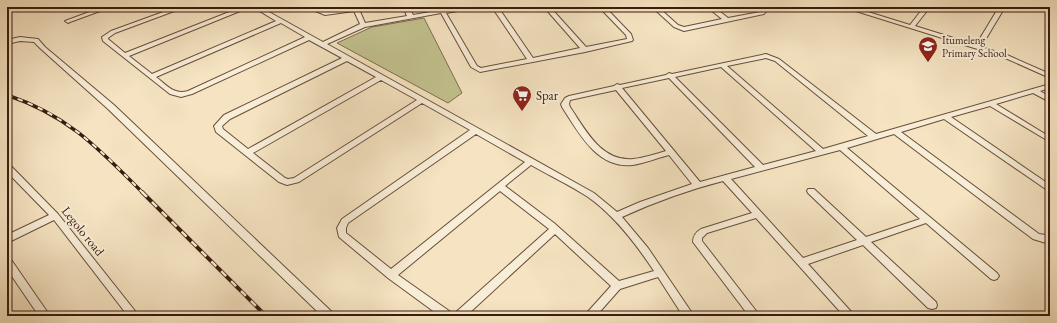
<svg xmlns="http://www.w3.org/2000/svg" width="1057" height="323" viewBox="0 0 1057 323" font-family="'EB Garamond',serif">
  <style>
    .green { fill: #c2c18e; stroke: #7e6e4e }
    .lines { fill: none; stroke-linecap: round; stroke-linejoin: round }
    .street-casing { stroke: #684e3a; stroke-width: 2 }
    .street { fill: #f8edd7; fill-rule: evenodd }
    .rail-far1-casing { stroke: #391c0d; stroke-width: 3.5 }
    .rail-casing { stroke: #391c0d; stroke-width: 4 }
    .rail-far1 { stroke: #f8edd7; stroke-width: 2; stroke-dasharray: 5.5; stroke-linecap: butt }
    .rail { stroke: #f8edd7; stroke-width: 2.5; stroke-dasharray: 7; stroke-linecap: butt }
    .labels { text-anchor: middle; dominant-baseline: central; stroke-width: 4; stroke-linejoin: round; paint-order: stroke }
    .far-poi-label { font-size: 11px; fill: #391c0d; stroke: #f8edd7; text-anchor: start }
    .poi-label { font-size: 13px; fill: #391c0d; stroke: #f8edd7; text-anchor: start }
    .street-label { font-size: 13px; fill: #391c0d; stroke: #f8edd7 }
  </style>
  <rect width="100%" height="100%" fill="#f5e3c1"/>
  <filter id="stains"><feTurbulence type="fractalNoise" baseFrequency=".005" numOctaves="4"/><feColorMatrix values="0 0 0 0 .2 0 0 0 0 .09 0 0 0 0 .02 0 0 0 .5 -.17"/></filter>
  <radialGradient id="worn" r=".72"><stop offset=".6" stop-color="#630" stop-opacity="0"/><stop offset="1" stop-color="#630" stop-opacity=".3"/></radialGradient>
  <path class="green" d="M424,18L462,93L448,103L337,43L372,27Z"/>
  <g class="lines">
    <g class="street-casing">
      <g id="street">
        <path d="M103,7H111L70,22L68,23L65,21Z"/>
        <path d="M177,7H185L115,33L108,38V39L125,53L242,7H250L129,56L152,74L276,21L253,7H260L323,42L360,24L354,11L325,15L306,7H314L326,11L358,7L365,23L407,16L403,7H409L413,15L459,7H472L469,9L446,13L477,66L481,68L527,59L492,7H498L533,58L580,48L544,7H550L586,47L627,39L626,35L599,7H605L631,34L633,40L632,41L585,52L480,72L471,67L441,13L365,27L327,44L594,193L617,212L640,202L692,184L669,155C657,158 645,163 633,165C597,169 579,133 562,107L561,104L565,98L569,96L614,86L617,84L620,85L666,75L669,73L672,74L766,54L779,59L876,134L1050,84V88L1040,91L1050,97V102L1033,93L996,104L1050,137V142L990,106L951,117L1050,185V192L944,119L901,132L1039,234L1046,235L1050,234V242L1046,243L1033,239L894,134L847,148L997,273L999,276L997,279L994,280L991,279L926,223L871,242L936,302L937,305L936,308L932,309L928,308L863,245L808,264L855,316H844L756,218L707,233L702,238V241L760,316H749L693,242C693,236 696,232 701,229L752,213L723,181C688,190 655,202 622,217L648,248L694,316H683L658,277L620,289L596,316H584L611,286L555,234L466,316H454L455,313L549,229L500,191L398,275L452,313L453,316H440L388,278L339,237L337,228L342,219L470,130L422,103L299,182L287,185L279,182L216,132L214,126L224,115L342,58L309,40L192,94L181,97L170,94L103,41L102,37L111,31ZM281,23L305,37L188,91C173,95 167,85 156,77ZM766,58L775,61L868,136L823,149L727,66ZM347,61L376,77L248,149L223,129L222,126L230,119ZM721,67L816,151L763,165L675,77ZM669,78L755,167L700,182L622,88ZM381,80L417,100L294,178L288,179L285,178L253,153ZM616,90L666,151C655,154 644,158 633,159C601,162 585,129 570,107L569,104L570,100ZM476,134L525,162L391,269L346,233V228L348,223ZM840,150L920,219L866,237L814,189H808L807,191L808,193L857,240L803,258L731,179ZM531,165C550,176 570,185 588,197C615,216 636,244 654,271L619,281L554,223L505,186Z"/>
        <path d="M652,7H658L678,25L684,27L722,19L707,7H714L728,18L760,12L761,10L759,7H765L767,10L764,14L684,31L674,27Z"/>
        <path d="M843,7H852L910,25L924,7H930L915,26L976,45L999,7H1005L981,47L1007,55L1050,74V78L1003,57Z"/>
        <path d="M20,37L38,39L45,47L114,105L333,313L334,316H322L108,109L41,49L34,42L20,41L7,44V40Z"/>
        <path d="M7,164L10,165L58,214L139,316H128L54,220L7,243V235L49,215L7,172Z"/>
        <path d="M7,257L10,258L50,316H39L7,269Z"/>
      </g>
    </g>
    <use href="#street" class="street"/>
    <g class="rail-far1-casing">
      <path id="rail-far1" d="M7,95C69,116 98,148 143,193"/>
    </g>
    <g class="rail-casing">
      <path id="rail" d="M142,192L266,316"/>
    </g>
    <use href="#rail-far1" class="rail-far1"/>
    <use href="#rail" class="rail"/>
  </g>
  <defs>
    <g id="school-pin" transform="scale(1)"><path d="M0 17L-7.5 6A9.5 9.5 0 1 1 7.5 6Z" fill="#8f2418" stroke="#f8edd7"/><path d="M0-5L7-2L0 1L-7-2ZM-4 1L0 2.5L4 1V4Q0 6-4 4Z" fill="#fff"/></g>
    <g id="supermarket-pin" transform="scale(1)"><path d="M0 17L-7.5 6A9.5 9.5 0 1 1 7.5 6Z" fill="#8f2418" stroke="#f8edd7"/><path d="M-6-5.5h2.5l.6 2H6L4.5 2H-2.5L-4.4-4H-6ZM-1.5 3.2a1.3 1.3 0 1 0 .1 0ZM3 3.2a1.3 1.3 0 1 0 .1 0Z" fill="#fff"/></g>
  </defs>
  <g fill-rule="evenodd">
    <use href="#school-pin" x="928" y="46"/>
    <use href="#supermarket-pin" x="522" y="95"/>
  </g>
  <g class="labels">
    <g class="far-poi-label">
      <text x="942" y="40">Itumeleng<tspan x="942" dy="13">Primary School</tspan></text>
    </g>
    <g class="poi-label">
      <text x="536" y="95">Spar</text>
    </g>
    <g class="street-label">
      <text transform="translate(83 231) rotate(51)">Legolo road</text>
    </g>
  </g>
  <rect width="1057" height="323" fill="none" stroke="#f5e3c1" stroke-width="24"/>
  <rect x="8" y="8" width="1041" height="307" fill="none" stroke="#391c0d" stroke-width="2"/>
  <rect x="12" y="12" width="1033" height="299" fill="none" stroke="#391c0d"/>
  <rect width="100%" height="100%" filter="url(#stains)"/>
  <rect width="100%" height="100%" fill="url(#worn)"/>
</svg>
